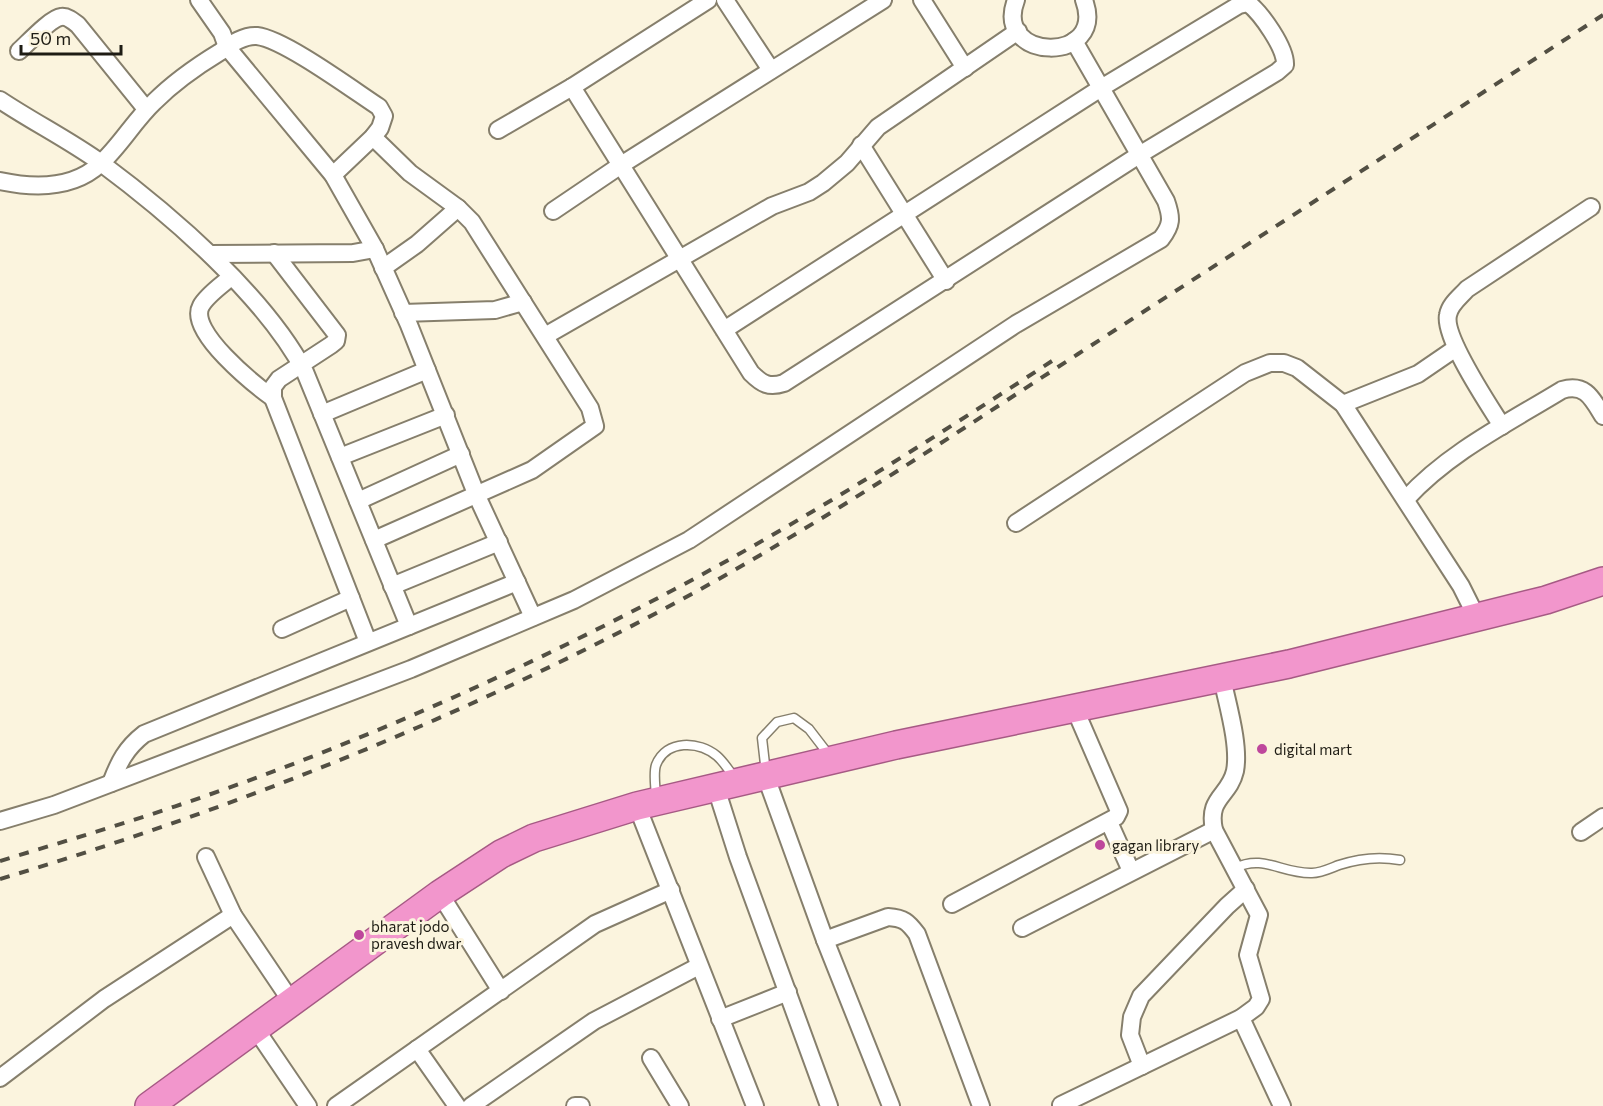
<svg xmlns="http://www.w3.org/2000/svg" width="1603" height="1106" viewBox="0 0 1603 1106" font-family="Commissioner,sans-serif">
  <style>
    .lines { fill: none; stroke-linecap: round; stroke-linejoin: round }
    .service-casing { stroke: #867f6c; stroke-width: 11 }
    .minor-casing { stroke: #867f6c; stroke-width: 20 }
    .trunk-casing { stroke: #a65a84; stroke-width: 30 }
    .service { stroke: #fff; stroke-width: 8 }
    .minor { stroke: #fff; stroke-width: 16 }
    .trunk { stroke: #f296cc; stroke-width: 27 }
    .rail { stroke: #524f43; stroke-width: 4; stroke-dasharray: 10 10; stroke-linecap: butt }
    .poi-dot { fill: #be479c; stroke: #fbf4de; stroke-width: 2 }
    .labels { text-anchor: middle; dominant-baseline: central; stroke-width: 6; stroke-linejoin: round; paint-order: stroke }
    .poi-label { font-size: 15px; fill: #1e1c14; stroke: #fbf4de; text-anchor: start }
  </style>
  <rect width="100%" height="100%" fill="#fbf4de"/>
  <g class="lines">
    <g class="service-casing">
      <g id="service">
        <path d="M766,773L762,738L777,722L794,718L809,729L829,755"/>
        <path d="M656,799C656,789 653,774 656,765C666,739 699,741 717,756C724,762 729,771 735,778"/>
        <path d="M1235,868C1264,854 1282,874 1312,873C1321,873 1331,868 1339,865C1360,858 1378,856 1400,860"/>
      </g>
    </g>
    <g class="minor-casing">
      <g id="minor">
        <path d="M199,0L222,33L227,47L333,175L375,249L409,325L477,496L533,617"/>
        <path d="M725,0L771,70"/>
        <path d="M922,0L965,68"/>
        <path d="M1016,0C992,62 1108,65 1084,0"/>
        <path d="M19,51C28,43 51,18 61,17C67,16 73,21 78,25L146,109"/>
        <path d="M572,87L751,373C762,384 769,388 784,383L1139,155L1277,72L1285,65C1286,48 1261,13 1248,3L1239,5L1101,88L724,330"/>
        <path d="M0,100C33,122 69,140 101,163C171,215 265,296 305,372L409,626"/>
        <path d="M498,130L572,87L708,0"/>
        <path d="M373,137L410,173L458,208L472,222L590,408L595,426L532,470L374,540"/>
        <path d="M861,145L946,281"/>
        <path d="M0,181C33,188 73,189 100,164C120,146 134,121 154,102C173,83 197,66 220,52C230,45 243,35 257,36C284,39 353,90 379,107L384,116L380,128L373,137L333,175"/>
        <path d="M553,211L621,165L883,0"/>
        <path d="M274,253L337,335L336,341L331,345L279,379L273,387V398L368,642"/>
        <path d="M210,254L353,253L375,249"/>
        <path d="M383,268L417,244L458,208"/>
        <path d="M231,277C222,285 207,295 201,306C187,331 255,385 273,398"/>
        <path d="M403,313L495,310L523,302"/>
        <path d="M545,336L772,206L809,192L823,183L847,163L878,127L1018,31"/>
        <path d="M1343,404L1418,374L1456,348"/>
        <path d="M322,414L427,370"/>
        <path d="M1502,426C1489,405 1443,337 1448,315C1450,304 1460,297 1467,289L1591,207"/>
        <path d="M340,457L446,415"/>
        <path d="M1406,499C1449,452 1508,423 1562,390C1585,383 1592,398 1603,416"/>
        <path d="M358,501L461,454"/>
        <path d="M1016,523L1245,373L1270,363H1284L1297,368L1343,404L1461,586L1477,618"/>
        <path d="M392,586L499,542"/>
        <path d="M282,629L351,598"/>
        <path d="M766,777L825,940L891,1106"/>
        <path d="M111,783C119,762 126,748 144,734L517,582"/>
        <path d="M716,788L738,857L829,1106"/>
        <path d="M637,806L755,1106"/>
        <path d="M0,821L54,805L411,669L574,600L689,540L1016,324L1161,239C1172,225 1172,218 1166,201L1074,41"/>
        <path d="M1109,822L1131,871"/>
        <path d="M1581,832L1603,817"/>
        <path d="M206,857L233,915L291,1001"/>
        <path d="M440,894L501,991"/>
        <path d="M952,904L1116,817L1119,811L1074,707"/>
        <path d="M1022,928L1214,830"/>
        <path d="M825,940L888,917C904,918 908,922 917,934L981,1106"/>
        <path d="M1241,1018L1282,1106"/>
        <path d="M720,1019L788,992"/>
        <path d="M255,1028L308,1106"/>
        <path d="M417,1049L457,1106"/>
        <path d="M651,1058L680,1106"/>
        <path d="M1142,1066L1130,1035L1132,1017L1141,996L1227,906L1246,889"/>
        <path d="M0,1078L104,999L233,915"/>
        <path d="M1061,1105L1241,1018L1256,1007L1261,999L1248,955L1259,915L1214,830C1207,797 1229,797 1235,771C1240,745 1227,703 1222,678"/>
        <path d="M336,1106L595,924L671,890"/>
        <path d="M471,1106L594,1021L699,966"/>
        <path d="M575,1106H581"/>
      </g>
    </g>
    <g class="trunk-casing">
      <path id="trunk" d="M149,1106L440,894L501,854L534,838L637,806L896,745L1289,664L1546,600L1603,581"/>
    </g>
    <use href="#service" class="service"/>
    <use href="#minor" class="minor"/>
    <use href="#trunk" class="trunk"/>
    <g class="rail">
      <path d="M0,861C62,842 124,824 185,803C353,746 519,672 675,589C805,520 929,441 1052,361"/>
      <path d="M0,879C235,809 463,717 679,601C817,526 947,439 1078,354C1253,241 1428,128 1603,15"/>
    </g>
  </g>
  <g class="poi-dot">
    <circle cx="1262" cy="749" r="6"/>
    <circle cx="1100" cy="845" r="6"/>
    <circle cx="359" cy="935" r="6"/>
  </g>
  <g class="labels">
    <g class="poi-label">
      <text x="1274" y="749">digital mart</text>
      <text x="1112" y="845">gagan library</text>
      <text x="371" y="926">bharat jodo<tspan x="371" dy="17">pravesh dwar</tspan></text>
    </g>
  </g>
  <path d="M21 45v9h100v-9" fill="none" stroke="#1e1c14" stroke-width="3"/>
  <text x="30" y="45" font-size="18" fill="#1e1c14" stroke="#fbf4de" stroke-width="4.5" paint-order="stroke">50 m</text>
</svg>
